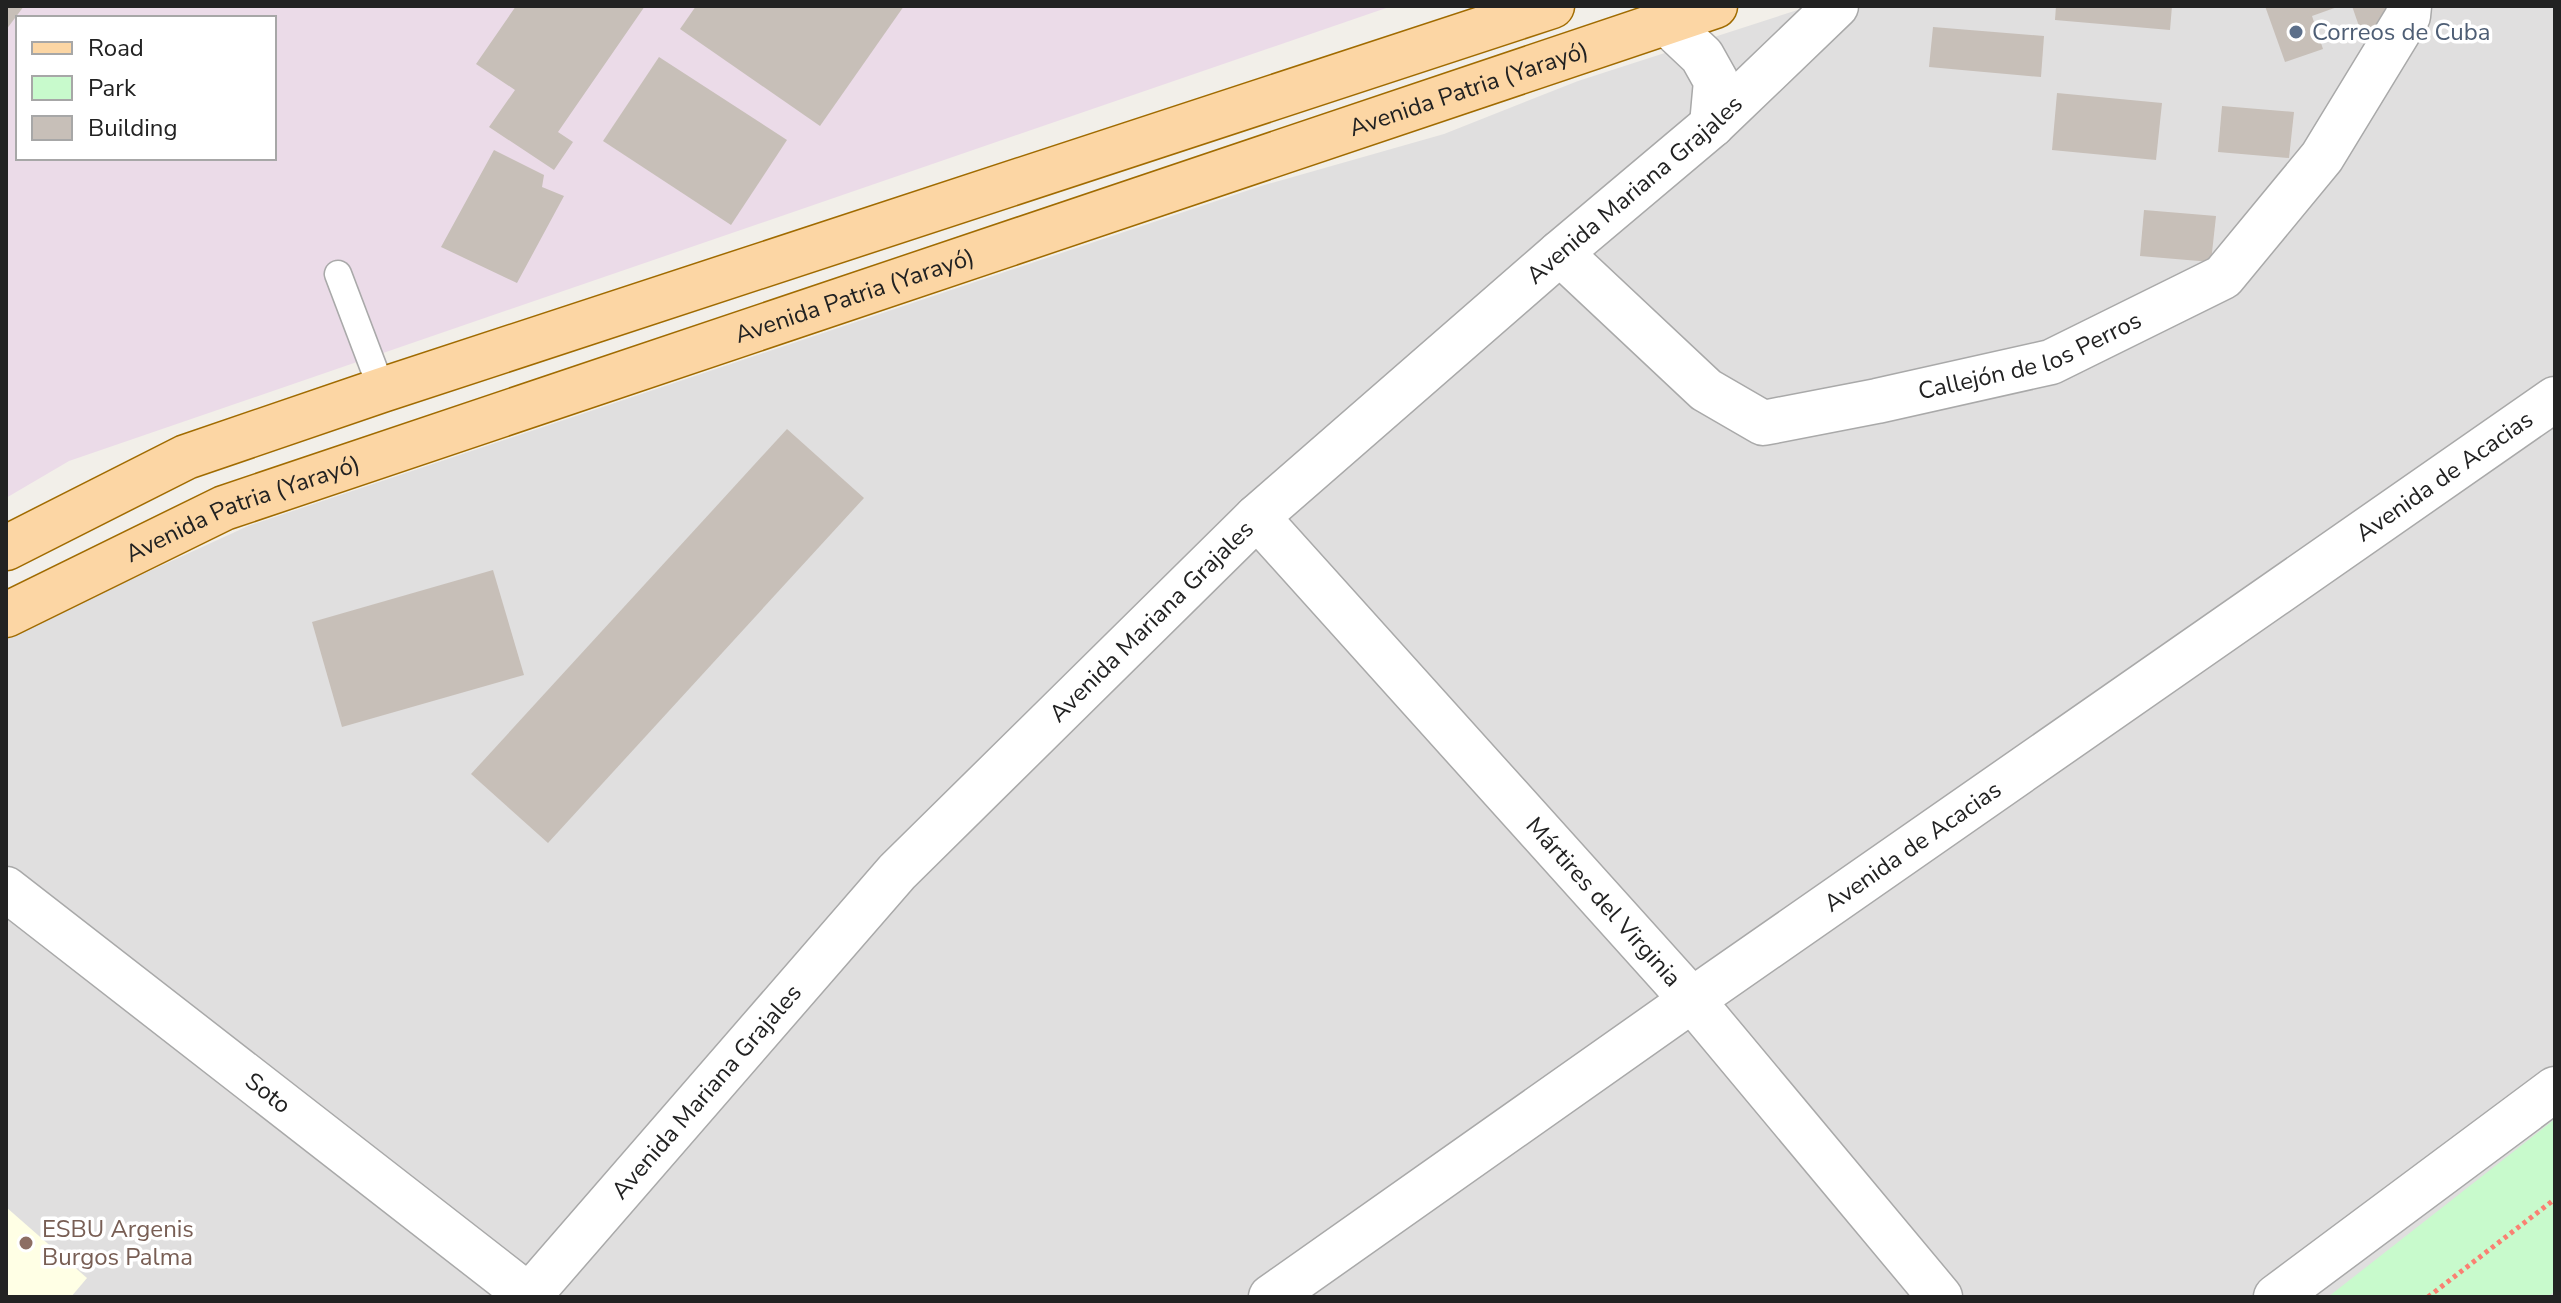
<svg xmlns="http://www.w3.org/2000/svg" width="2561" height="1303" viewBox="0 0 2561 1303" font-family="'Nunito Sans',sans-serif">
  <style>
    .residential { fill: #e0dfdf }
    .industrial { fill: #ebdbe8; fill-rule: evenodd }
    .education { fill: #ffffe5 }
    .park { fill: #c8facc }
    .building { fill: #c7bfb8 }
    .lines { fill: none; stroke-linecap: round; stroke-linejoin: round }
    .service-casing { stroke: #a9a9a9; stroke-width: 29 }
    .minor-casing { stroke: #a9a9a9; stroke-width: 47 }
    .tertiary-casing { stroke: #a9a9a9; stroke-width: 47 }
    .primary-casing { stroke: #a06b00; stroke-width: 47 }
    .path { stroke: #fa8072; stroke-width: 5; stroke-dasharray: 4 4; stroke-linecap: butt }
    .service { stroke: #fff; stroke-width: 26 }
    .minor { stroke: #fff; stroke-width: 44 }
    .tertiary { stroke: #fff; stroke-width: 44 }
    .primary { stroke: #fcd6a4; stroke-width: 44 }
    .service-dot { fill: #5c6f8a; stroke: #fff; stroke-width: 3 }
    .education-dot { fill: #8d6e63; stroke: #fff; stroke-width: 3 }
    .labels { text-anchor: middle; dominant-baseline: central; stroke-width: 7; stroke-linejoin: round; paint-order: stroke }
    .service-label { font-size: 24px; fill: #4e5e75; stroke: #fff; text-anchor: start }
    .street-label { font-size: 24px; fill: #222; stroke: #fff }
    .education-label { font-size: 24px; fill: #785e54; stroke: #fff; text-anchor: start }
  </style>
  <rect width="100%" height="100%" fill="#f2efe9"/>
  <path class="residential" d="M1810,6H2555V1297H6V640L23,629L248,526L1261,186L1444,134L1578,81Z"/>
  <path class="industrial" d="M6,6H1392L69,461L6,498ZM18,18H274V158H18Z"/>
  <path class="education" d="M6,1207L87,1278L71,1297H6Z"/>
  <path class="park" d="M2555,1119V1291L2548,1297H2328Z"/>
  <g class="building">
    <path d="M6,6H24L6,30Z"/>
    <path d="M516,6H645L558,132L573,142L554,170L489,127L515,90L476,64Z"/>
    <path d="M696,6H904L820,126L680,29Z"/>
    <path d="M2056,6H2172L2170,30L2055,20Z"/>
    <path d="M2265,6H2340L2312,16L2323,49L2285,62Z"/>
    <path d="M2352,6H2391L2396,20L2361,32Z"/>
    <path d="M1933,27L2044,36L2041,77L1929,67Z"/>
    <path d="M659,57L787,140L731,225L603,141Z"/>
    <path d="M2057,93L2162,103L2156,160L2052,150Z"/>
    <path d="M2222,106L2294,112L2289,158L2218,152Z"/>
    <path d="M494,150L544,175L542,187L564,196L517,283L441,247Z"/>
    <path d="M2144,210L2216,216L2211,262L2140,256Z"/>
    <path d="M787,429L864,498L548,843L471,774Z"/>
    <path d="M493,570L524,675L342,727L312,622Z"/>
  </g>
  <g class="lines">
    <g class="service-casing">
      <path id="service" d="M338,274L382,390"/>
    </g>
    <g class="minor-casing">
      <g id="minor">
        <path id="s1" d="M1560,253L1706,390L1763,423L1877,401L2051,362L2223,277L2322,157L2408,16L2409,6"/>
        <path id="s2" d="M1257,517L1692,1000L1940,1297"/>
        <path id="s3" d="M6,889L529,1296"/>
        <path id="s4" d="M1271,1297L1692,1000L2555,399"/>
      </g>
    </g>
    <g class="tertiary-casing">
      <g id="tertiary">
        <path d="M1667,23L1702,56L1716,81L1712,125"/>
        <path id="s5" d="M528,1297L897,872L1257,517L1560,253L1712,125L1836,6"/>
        <path d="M2276,1297L2555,1089"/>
      </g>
    </g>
    <g class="primary-casing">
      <g id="primary">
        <path d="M6,548L186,457L382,390L1552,6"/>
        <path id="s6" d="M6,615L224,508L1715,6"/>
      </g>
    </g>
    <path class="path" d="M2428,1297L2555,1199"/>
    <use href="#service" class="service"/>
    <use href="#minor" class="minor"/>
    <use href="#tertiary" class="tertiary"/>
    <use href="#primary" class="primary"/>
  </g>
  <circle class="service-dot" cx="2296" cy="32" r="8"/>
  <circle class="education-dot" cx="26" cy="1243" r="8"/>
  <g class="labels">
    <g class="service-label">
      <text x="2312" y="32">Correos de Cuba</text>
    </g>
    <g class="street-label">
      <text stroke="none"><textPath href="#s6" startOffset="1556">Avenida Patria (Yarayó)</textPath></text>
      <text stroke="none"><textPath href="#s5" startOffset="1568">Avenida Mariana Grajales</textPath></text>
      <text stroke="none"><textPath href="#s6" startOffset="908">Avenida Patria (Yarayó)</textPath></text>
      <text stroke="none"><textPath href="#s1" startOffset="542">Callejón de los Perros</textPath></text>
      <text stroke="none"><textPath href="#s4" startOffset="1432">Avenida de Acacias</textPath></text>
      <text stroke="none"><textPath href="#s6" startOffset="260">Avenida Patria (Yarayó)</textPath></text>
      <text stroke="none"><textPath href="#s5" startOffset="920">Avenida Mariana Grajales</textPath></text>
      <text stroke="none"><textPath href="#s4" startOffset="784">Avenida de Acacias</textPath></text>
      <text stroke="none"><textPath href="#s2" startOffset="518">Mártires del Virginia</textPath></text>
      <text stroke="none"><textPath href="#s5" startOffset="272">Avenida Mariana Grajales</textPath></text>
      <text stroke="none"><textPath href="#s3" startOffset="332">Soto</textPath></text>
    </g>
    <g class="education-label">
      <text x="42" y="1229">ESBU Argenis<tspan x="42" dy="28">Burgos Palma</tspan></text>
    </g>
  </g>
  <rect width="2561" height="1303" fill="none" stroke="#222222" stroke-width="16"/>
  <rect x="16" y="16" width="260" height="144" fill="#ffffff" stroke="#a7a7a7" stroke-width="2"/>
  <rect x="32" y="42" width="40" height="12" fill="#fcd6a4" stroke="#a7a7a7" stroke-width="2"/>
  <text x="88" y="56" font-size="24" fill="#222222">Road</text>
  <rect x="32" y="76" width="40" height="24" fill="#c8facc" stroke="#a7a7a7" stroke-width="2"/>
  <text x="88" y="96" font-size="24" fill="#222222">Park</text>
  <rect x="32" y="116" width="40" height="24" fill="#c7bfb8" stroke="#a7a7a7" stroke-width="2"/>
  <text x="88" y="136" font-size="24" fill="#222222">Building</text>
</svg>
